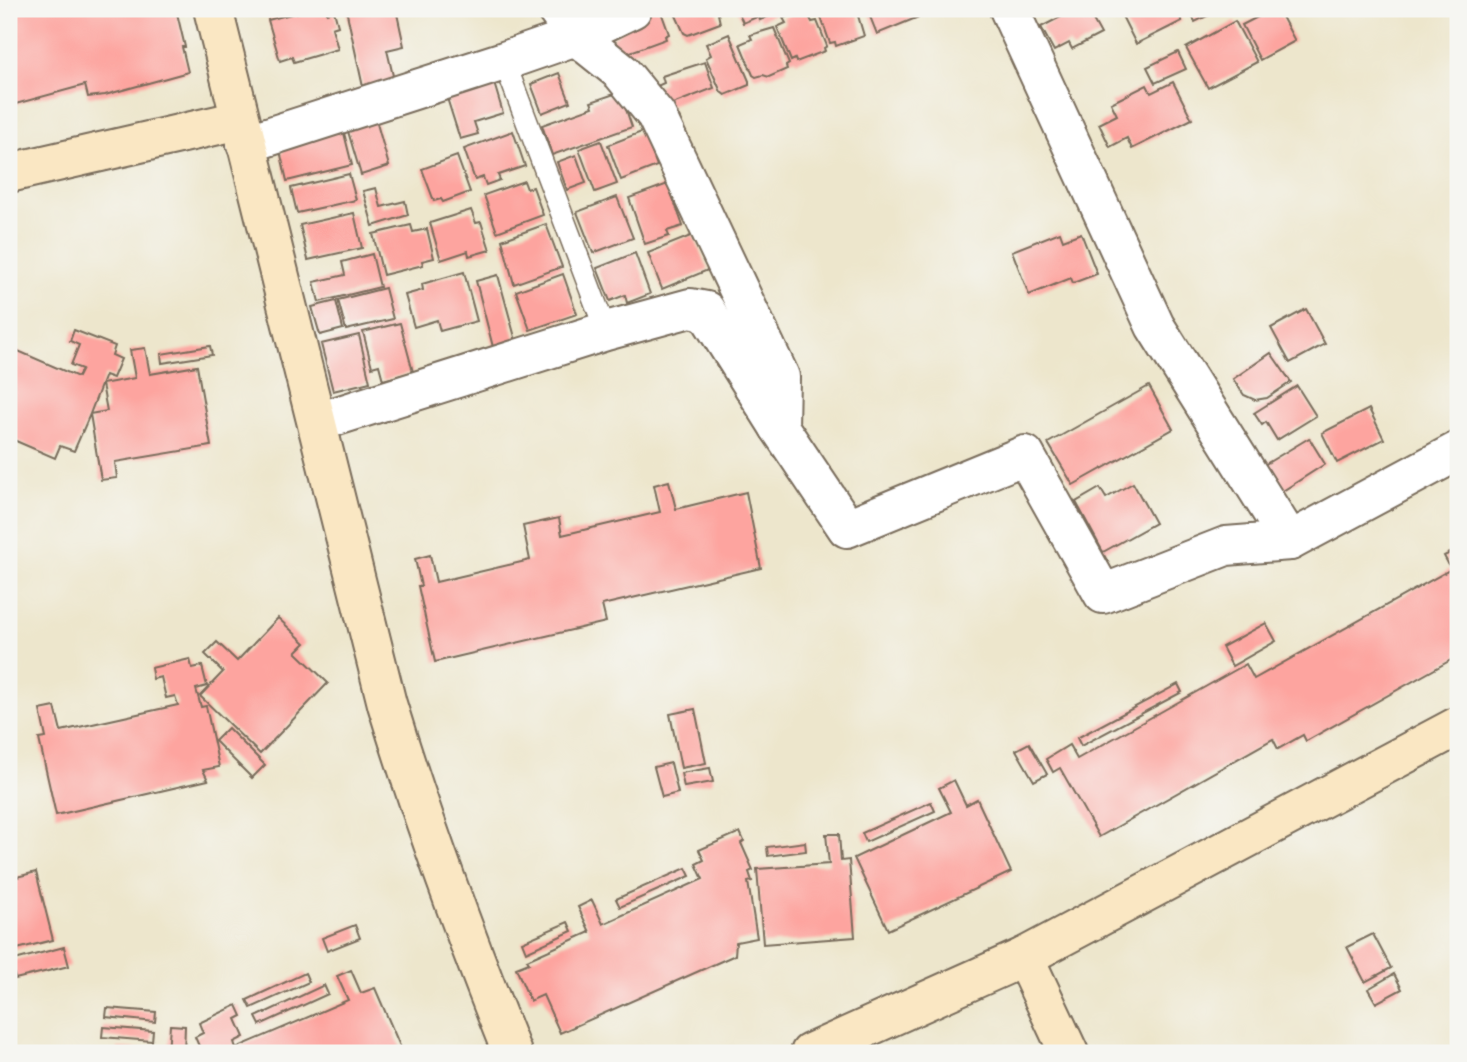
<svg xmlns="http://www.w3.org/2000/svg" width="1467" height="1062" viewBox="0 0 1467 1062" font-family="'Gochi Hand',sans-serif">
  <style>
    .building { fill: #fda49f }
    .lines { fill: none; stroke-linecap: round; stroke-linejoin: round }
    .lane-casing { stroke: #796c5b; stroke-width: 24 }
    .street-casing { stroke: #796c5b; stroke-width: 42 }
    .secondary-casing { stroke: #796c5b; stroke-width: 42 }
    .lane { stroke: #fff; stroke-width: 21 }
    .street { stroke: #fff; stroke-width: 38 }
    .secondary { stroke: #fae7c3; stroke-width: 38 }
  </style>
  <rect width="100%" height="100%" fill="#f6f6f2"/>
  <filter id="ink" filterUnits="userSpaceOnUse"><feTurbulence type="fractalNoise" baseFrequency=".0143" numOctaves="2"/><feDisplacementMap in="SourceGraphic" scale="14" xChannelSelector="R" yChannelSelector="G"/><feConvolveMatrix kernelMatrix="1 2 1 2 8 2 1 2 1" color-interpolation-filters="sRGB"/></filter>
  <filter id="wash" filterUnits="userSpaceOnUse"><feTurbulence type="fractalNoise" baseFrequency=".00686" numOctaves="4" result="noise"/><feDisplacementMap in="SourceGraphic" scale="28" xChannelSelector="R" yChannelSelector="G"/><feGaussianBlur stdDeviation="1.57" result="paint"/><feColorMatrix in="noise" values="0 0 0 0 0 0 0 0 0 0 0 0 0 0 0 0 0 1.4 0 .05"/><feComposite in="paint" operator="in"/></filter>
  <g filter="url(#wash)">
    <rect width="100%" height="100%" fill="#ede6cc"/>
    <g id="blocks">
      <g class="building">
        <path d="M9,9H176L185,47H182L188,72L105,95L88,97L85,85L12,105L9,103Z"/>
        <path d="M310,9H326L327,13L334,11L338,26L332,28L338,49L294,62L292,57L280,61L268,20Z"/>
        <path d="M346,9H396L404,46L387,50L394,80L363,87Z"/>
        <path d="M645,9H660L669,34L665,36L666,39L625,54L620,51L618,45L614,46L611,40Z"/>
        <path d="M673,9H717L720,23L688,35L684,33Z"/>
        <path d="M737,9H785L760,20L759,16L743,23Z"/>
        <path d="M818,9H856L864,36L836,46L835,42L830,43Z"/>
        <path d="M867,9H938L877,34Z"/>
        <path d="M1076,9H1087L1101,34L1072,49L1069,43L1054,51L1041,27Z"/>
        <path d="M1128,9H1175L1182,21L1136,44L1122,16L1129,13Z"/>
        <path d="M1189,9H1216L1217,11L1195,22Z"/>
        <path d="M1273,9H1278L1295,41L1260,60L1242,25Z"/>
        <path d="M800,11L801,14L807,12L812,22L817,21L827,46L824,48L825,51L796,62L795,59L791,61L777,27L786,23L783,18Z"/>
        <path d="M1235,21L1257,62L1208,88L1186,48Z"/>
        <path d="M774,28L789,64L786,66L787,69L769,77L763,75L756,77L753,75L740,44L752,39L750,35Z"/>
        <path d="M729,34L749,81V85L725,95L721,92L706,58L711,55L706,44Z"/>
        <path d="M1178,52L1186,69L1155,83L1147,67Z"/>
        <path d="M705,62L714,88L665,107L657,86L664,83L662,76Z"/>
        <path d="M559,73L570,102L542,113L531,84Z"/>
        <path d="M1173,82L1192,119L1132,149L1127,138L1110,147L1099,124L1117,115L1111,103L1147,85L1151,93Z"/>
        <path d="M494,83L503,113L474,122L478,134L460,139L447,98Z"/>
        <path d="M620,92L632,127L552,155L542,125L593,107L591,102Z"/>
        <path d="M376,120L389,166L361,175L347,128Z"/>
        <path d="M343,129L352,165L287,181L281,155L287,144Z"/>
        <path d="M513,131L525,166L498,175L500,180L486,185L483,177L475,180L464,149Z"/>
        <path d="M644,131L657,166L621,180L608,145Z"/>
        <path d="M601,141L617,184L595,192L579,149Z"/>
        <path d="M576,155L586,183L567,190L557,162Z"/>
        <path d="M457,156L470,192L443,202L441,199L434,201L422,169Z"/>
        <path d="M349,174L356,200L297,213L291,188Z"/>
        <path d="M524,181L527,189L533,187L543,215L497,232L484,195Z"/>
        <path d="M668,184L683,226L667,231L669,236L645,244L629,198Z"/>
        <path d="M376,188L381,207L405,201L408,215L373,226L363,191Z"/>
        <path d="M617,197L633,238L593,253L577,212Z"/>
        <path d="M471,210L476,223L481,222L490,250L469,256L468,251L441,260L430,223Z"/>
        <path d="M354,213L362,248L308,260L300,225Z"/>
        <path d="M546,224L562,267L514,284L502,240Z"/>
        <path d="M411,225L413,232L427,229L434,258L422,261L423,265L383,275L373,234Z"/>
        <path d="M1060,232L1063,240L1081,233L1097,274L1073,283L1071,278L1029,295L1012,251Z"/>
        <path d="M693,235L708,270L662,289L648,253Z"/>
        <path d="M635,253L650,294L627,303L625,295L610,301L597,268Z"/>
        <path d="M372,254L380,287L319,302L314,282L345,275L342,262Z"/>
        <path d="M464,272L477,321L440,331L437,320L414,327L405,295L423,290L422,284Z"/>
        <path d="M563,274L577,314L530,330L516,291Z"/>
        <path d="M498,275L516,341L493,347L476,281Z"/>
        <path d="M385,288L393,319L346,330L338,300Z"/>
        <path d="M336,301L343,329L320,335L312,307Z"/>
        <path d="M1306,309L1325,344L1290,363L1271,328Z"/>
        <path d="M400,323L413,372L383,380L379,365L372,367L363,332Z"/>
        <path d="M74,330L115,346L112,355L121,359L113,378L105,375L90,414L107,411L102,384L135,378L130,350L145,348L150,374L197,366L211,446L115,462L117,478L101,480L90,414L74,451L60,446L55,458L9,438V347L78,377L82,369L71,365L79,345L70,341Z"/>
        <path d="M359,335L370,382L333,391L321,344Z"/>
        <path d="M210,346L212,355L162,363L161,354Z"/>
        <path d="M1271,353L1291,382L1267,398L1255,400L1244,395L1233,379Z"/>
        <path d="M1149,386L1173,429L1073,485L1048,443Z"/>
        <path d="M1297,386L1316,416L1277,440L1266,422L1262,425L1254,413Z"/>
        <path d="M1369,409L1384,439L1337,463L1322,433Z"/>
        <path d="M1309,438L1325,464L1281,492L1264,465Z"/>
        <path d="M669,481L676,509L746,492L761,568L602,605L606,622L435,662L418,586H421L415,559L430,555L436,582L530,560L523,526L559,518L562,535L660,512L654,485Z"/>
        <path d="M1133,483L1155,523L1103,552L1076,502L1100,488L1106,498Z"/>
        <path d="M1458,549V656L1306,741L1303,735L1278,749L1273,739L1099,837L1060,768L1053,772L1046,759L1069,745L1077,759L1246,664L1254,679L1451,569L1444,556Z"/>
        <path d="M278,618L305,643L296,652L328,683L260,754L200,696L223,672L205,654L217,642L237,661Z"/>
        <path d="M1266,623L1276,641L1232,666L1222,647Z"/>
        <path d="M190,659L192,668L202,666L207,686L196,689L201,707L206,706L219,767L203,770L208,780L56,815L39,739L46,738L40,710L55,707L61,731L178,705L175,696L166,698L161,677L153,679L151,668Z"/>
        <path d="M1178,684L1182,692L1081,746L1077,738Z"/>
        <path d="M695,709L706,763L681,768L670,714Z"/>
        <path d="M228,728L265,765L252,778L215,741Z"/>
        <path d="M1029,743L1047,774L1034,781L1016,750Z"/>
        <path d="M671,763L678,793L662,797L654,767Z"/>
        <path d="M710,768L713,782L684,787L681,773Z"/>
        <path d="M954,780L966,805L977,799L1011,872L888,930L854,858L951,812L939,788Z"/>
        <path d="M931,802L935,811L866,842L862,833Z"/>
        <path d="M740,832L744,841L741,843L753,870L749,872L752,881L748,882L757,938L736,942L735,955L560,1033L543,995L530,1001L516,968L529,963L527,960L590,932L578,907L592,900L603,924L703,879L696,864L704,860L699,850Z"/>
        <path d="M826,834H839L841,861L849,860L855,937L763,944L757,869L829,864Z"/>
        <path d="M805,842L806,851L768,856L767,847Z"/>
        <path d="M686,868L690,876L620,907L616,899Z"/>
        <path d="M36,872L53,940L9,951V879Z"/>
        <path d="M568,922L572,931L526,952L522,942Z"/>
        <path d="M355,925L360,938L327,951L322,938Z"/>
        <path d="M1373,934L1391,968L1365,982L1347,947Z"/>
        <path d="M64,947L69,966L15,979L11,961Z"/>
        <path d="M351,970L361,993L375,988L403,1053H202L195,1037L203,1033L199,1023L237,1005L242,1016L236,1019L244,1037L234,1042L236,1048L348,1000L337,976Z"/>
        <path d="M305,973L309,982L251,1008L247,1000Z"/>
        <path d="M1394,974L1402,989L1376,1003L1368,989Z"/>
        <path d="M324,985L328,994L260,1025L256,1017Z"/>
        <path d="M107,1008L156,1012L155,1022L106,1017Z"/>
        <path d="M170,1025L185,1026L184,1053H168Z"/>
        <path d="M103,1027L153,1031L152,1041L102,1037Z"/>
        <path d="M118,1048L165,1051V1053H118Z"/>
      </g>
    </g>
  </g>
  <g filter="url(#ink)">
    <use href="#blocks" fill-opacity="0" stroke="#796c5b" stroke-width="2"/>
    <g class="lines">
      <g class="lane-casing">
        <path id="lane" d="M504,61L606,331"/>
      </g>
      <g class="street-casing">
        <g id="street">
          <path d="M556,9L576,36L621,72L656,115L780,377L779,427"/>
          <path d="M1009,9L1155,326L1290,541"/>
          <path d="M246,144L504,61L576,36L632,9"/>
          <path d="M318,422L606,331L690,308L706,311L779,427L847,528L1025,455L1103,594L1226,546L1290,541L1458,451"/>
        </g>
      </g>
      <g class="secondary-casing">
        <g id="secondary">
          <path d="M213,9L387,704C423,822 466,938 512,1053"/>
          <path d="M9,173L240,120"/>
          <path d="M1024,957L1069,1053"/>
          <path d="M810,1053L1024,957L1458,726"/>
        </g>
      </g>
      <use href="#lane" class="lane"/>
      <use href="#street" class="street"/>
      <use href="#secondary" class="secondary"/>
    </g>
  </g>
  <rect width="1467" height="1062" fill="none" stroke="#f6f6f2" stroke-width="35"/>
</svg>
